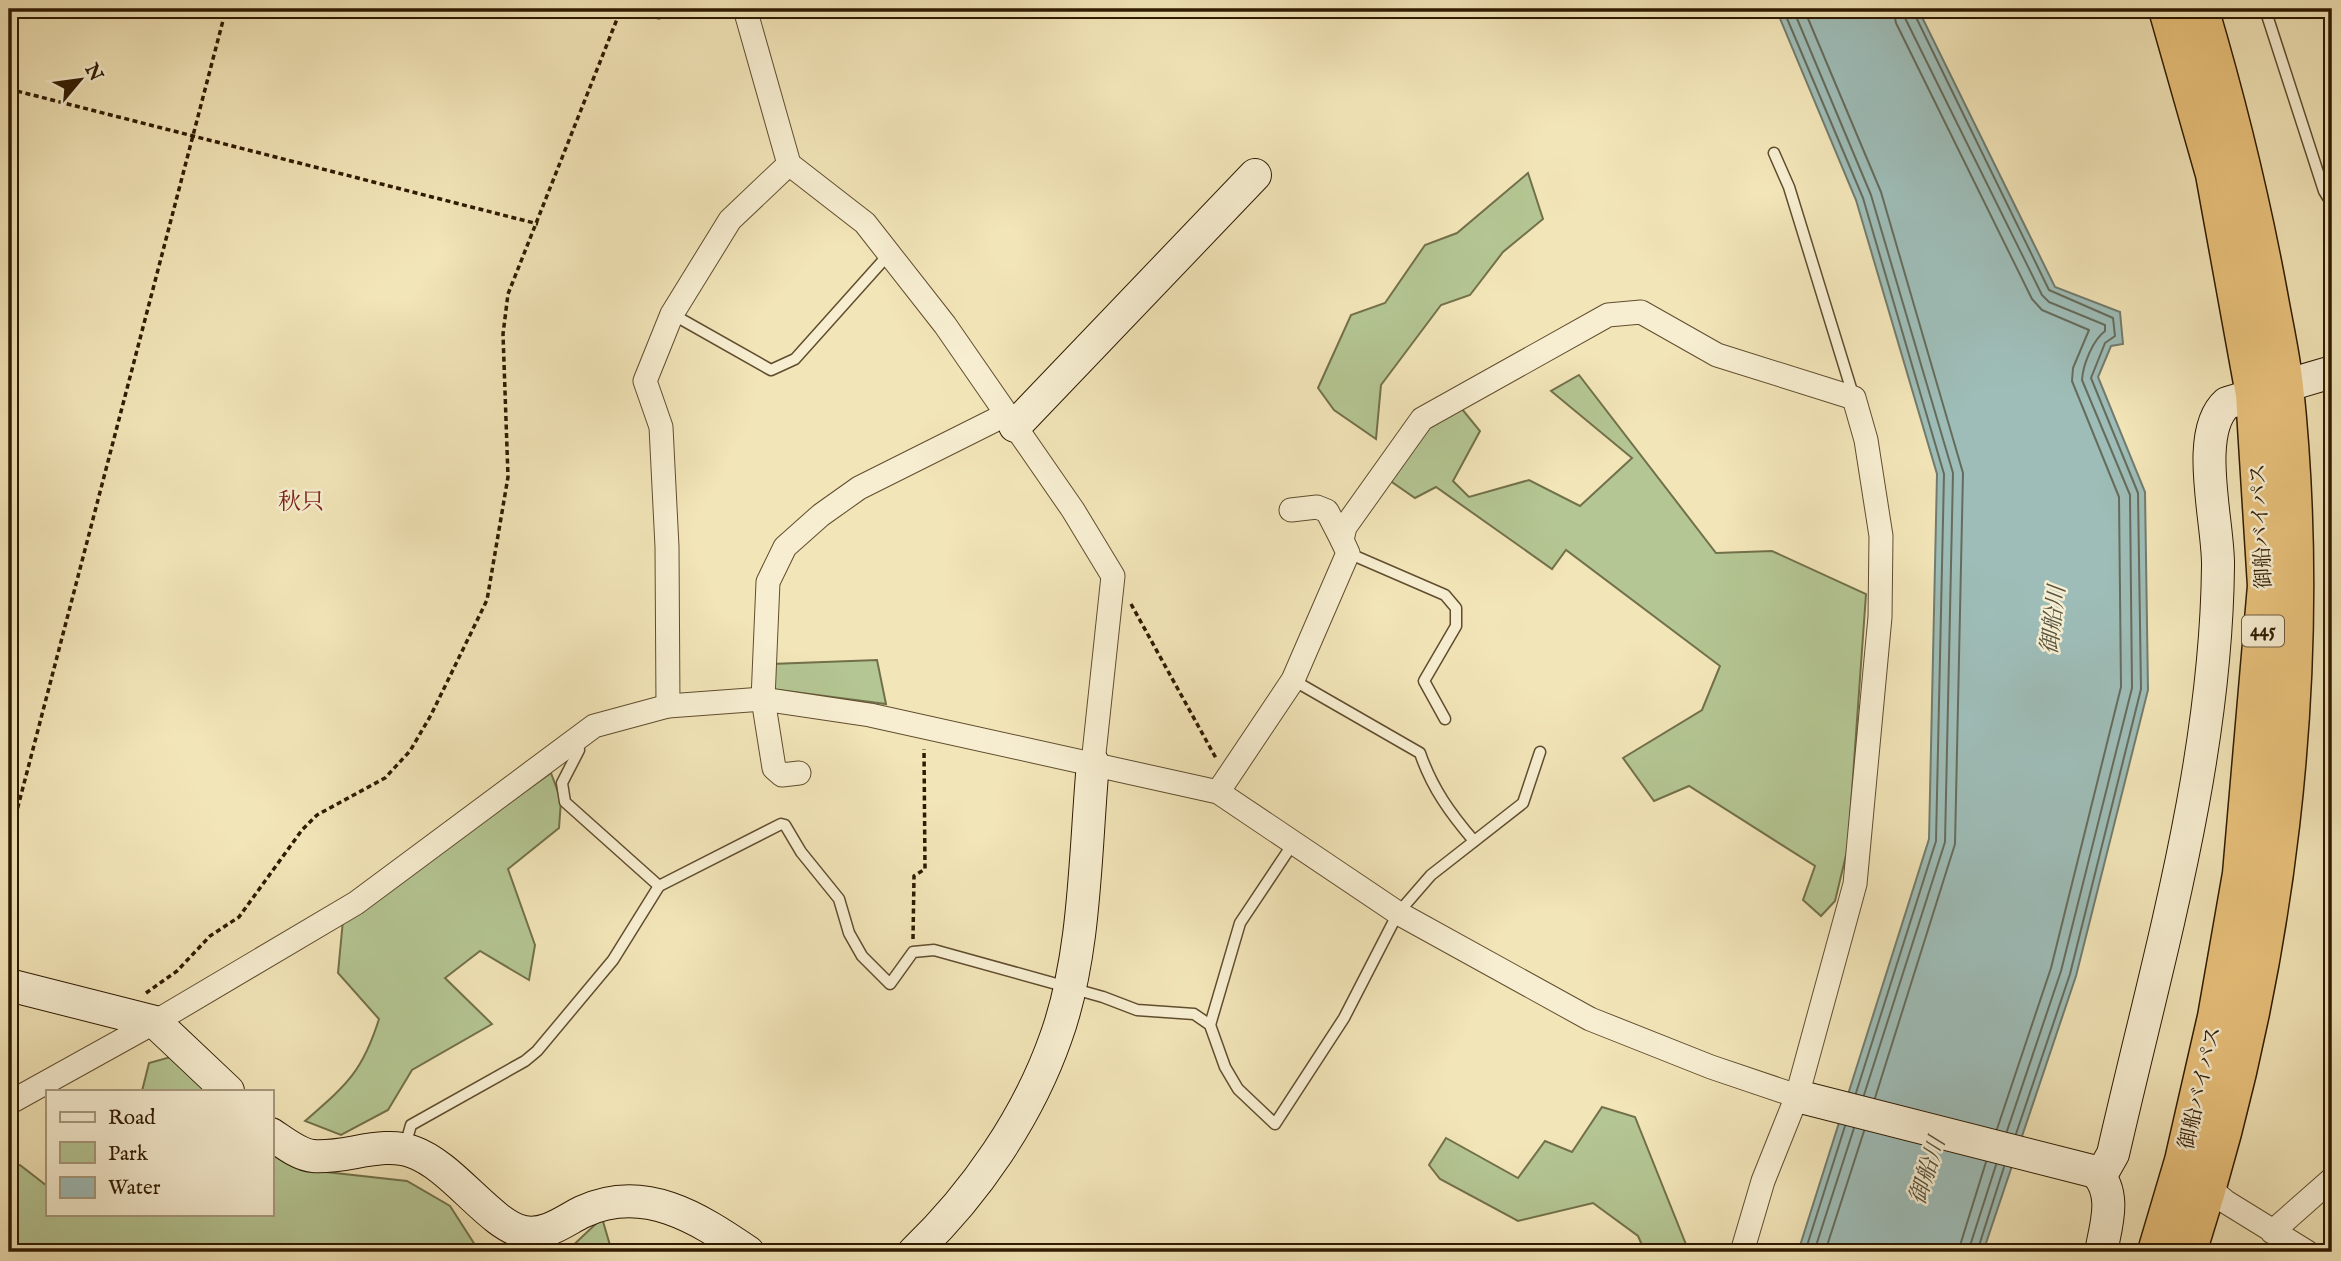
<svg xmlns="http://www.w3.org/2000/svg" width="2341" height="1261" viewBox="0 0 2341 1261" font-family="'IM FELL English','Noto Serif JP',serif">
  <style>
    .green { fill: #b4c693; stroke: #72704a; stroke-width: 2 }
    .water { fill: #9ebdb8; stroke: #727c6e; stroke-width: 2 }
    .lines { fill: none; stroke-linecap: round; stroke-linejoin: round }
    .shore { stroke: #666c5c; stroke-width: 2 }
    .lane-casing { stroke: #604d2e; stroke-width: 13 }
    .street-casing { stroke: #604d2e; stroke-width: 25 }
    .secondary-casing { stroke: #2f1a00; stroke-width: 34 }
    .highway-casing { stroke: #2f1a00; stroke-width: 41 }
    .path { stroke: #2f1a00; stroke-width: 3.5; stroke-dasharray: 5 3.5; stroke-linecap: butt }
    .lane { stroke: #f7eed1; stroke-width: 10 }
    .street { stroke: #f7eed1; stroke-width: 23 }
    .secondary { stroke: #f7eed1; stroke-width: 32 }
    .highway { stroke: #e9c27c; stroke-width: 38 }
    .labels { text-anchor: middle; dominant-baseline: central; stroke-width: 5; stroke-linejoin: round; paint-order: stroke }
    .shield { fill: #f7eed1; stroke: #6b5a3f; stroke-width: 2 }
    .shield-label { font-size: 19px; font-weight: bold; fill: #2f1a00 }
    .street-label { font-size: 21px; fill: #2f1a00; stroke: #f7eed1 }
    .neighbourhood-label { font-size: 23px; fill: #7a1f14; stroke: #f7eed1 }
    .water-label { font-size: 23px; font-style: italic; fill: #565340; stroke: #f7eed1 }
  </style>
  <rect width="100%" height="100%" fill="#f2e5b8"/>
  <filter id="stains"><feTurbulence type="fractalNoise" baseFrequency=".00286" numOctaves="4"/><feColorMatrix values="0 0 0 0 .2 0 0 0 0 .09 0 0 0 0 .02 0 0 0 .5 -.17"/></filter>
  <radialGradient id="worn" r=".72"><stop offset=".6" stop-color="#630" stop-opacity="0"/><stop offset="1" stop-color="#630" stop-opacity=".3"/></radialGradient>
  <g class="green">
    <path d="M1528,173L1543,219L1503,252L1470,295L1441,305L1381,385L1376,439L1334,410L1318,388L1351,315L1385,303L1425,245L1457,233Z"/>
    <path d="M1579,375L1716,553L1772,551L1866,594L1848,847L1835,901L1821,916L1803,900L1815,866L1689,786L1654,801L1623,758L1702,710L1720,666L1566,550L1552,569L1436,487L1415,498L1389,480L1433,422L1462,409L1480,431L1453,481L1469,497L1529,480L1580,506L1632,458L1551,391Z"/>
    <path d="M877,660L886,704L771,689V664Z"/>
    <path d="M551,773L561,800L559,828L508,869L535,945L529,980L480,951L445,978L492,1024L412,1070L388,1110L341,1135L305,1121C346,1085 362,1073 379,1019L338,973L343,920Z"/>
    <path d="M174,1056L212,1091H142L149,1063Z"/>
    <path d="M1602,1107L1635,1117L1689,1252H1645L1638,1236L1593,1203L1518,1221L1440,1179L1429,1165L1446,1138L1518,1178L1545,1141L1572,1152Z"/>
    <path d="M271,1144L299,1169L407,1181L450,1206L477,1248L491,1252H9V1167L20,1165L47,1186V1214H271Z"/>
    <path d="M602,1218L612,1252H566Z"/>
  </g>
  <path class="water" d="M1776,9H1918L2055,287L2120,312L2123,344L2111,346L2098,377L2145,492L2148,690L2076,976L1983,1252H1798L1929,839L1937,474L1856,200Z"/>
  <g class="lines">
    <g class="shore">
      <path d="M1783,9L1863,198L1944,474L1936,841L1856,1093"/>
      <path d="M1793,9L1871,195L1953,473L1945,842L1864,1095"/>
      <path d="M1804,9L1881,192L1963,473L1955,844L1875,1098"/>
      <path d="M1893,9L1896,23L2032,299L2042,310L2089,330L2073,368L2072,381L2119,497L2121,687L2051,968L1997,1129"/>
      <path d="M1903,9L1905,18L2042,295L2049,302L2105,325V331C2093,340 2083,364 2082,380L2130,495L2132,688L2061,971L2007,1131"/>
      <path d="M1912,9L2049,290L2113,318L2115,336L2105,343L2091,378L2138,493L2141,689L2070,974L2016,1134"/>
      <path d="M1805,1252L1845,1126"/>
      <path d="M1814,1252L1854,1128"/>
      <path d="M1825,1252L1864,1131"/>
      <path d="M1958,1252L1986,1162"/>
      <path d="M1968,1252L1996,1165"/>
      <path d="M1977,1252L2004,1167"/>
    </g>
    <g class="lane-casing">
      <g id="lane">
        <path d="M657,9L659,13"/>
        <path d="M2265,9L2324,191L2332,204"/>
        <path d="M1774,153L1789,187L1854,398"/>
        <path d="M672,314L771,370L795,359L889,254"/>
        <path d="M1348,553L1445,595L1456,608V626L1424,681L1445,719"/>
        <path d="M1293,680L1420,753C1432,788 1450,813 1474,841"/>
        <path d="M659,886L781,824L785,825L801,852L839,899L849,933L862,956L890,984L913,952L934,950L1103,997L1137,1010L1194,1014L1210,1025L1225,1067L1238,1089L1275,1124L1344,1018L1398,913L1431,875L1523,803L1540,752"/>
        <path d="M1210,1025L1240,923L1294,842"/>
        <path d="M405,1146L411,1125L525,1061L537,1051L613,960L659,886L565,802L562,783L579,750L578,742"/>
      </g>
    </g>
    <g class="street-casing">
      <g id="street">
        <path d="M745,9L789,164L865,223L945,325L1073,510L1113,576L1093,763"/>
        <path d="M1291,510L1317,507L1327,511L1342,540"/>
        <path d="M668,706L667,547L661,427L645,381L672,314L730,220L789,164"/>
        <path d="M799,773L782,775L774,768L763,699L768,582L785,547L821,515L859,488L1007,414"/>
        <path d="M1218,792L1293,680L1348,553L1342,540L1345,527L1422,419L1608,315L1641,312L1717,355L1854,398L1866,440L1881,536L1880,617L1855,884L1797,1096L1763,1181L1742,1252"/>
        <path d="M9,1103L155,1022L356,903L594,726L668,706L763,699L870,715L1218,792L1398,913L1590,1019L1711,1067L1797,1096"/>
        <path d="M2200,1180L2226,1202L2307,1252"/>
        <path d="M2272,1232L2332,1179"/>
      </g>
    </g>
    <g class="secondary-casing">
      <g id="secondary">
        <path d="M1015,426L1255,175"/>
        <path d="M9,985L155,1022L228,1091"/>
        <path d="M1797,1096L2096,1172C2117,1194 2106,1225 2101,1252"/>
        <path d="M271,1134C283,1142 299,1155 313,1156C345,1159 383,1140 413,1152C453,1166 491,1226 524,1232C546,1236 564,1221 582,1212C644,1183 698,1218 748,1252"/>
        <path d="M2100,1177L2113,1154C2157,961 2216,765 2218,566C2219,524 2193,433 2227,403L2332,372"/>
        <path d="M914,1252C975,1194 1028,1117 1056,1037C1086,954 1085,850 1093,763"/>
      </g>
    </g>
    <g class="highway-casing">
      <g id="highway">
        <path d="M2157,1252L2184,1161L2217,1017L2242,874L2267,586L2255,394L2215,174L2168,9"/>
        <path d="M2187,1252C2276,976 2314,676 2284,387C2281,359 2275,332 2270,305C2252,205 2228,107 2199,9"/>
      </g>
    </g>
    <g class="path">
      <path d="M9,89L538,224"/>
      <path d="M1131,604L1217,760"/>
      <path d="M9,841L226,9"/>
      <path d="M913,939L914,876L925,869L924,749"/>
      <path d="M146,993L177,971L210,936L239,917L302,830L317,815L385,778L410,751L431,715L487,600L508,477L503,334L508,294L621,9"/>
    </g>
    <use href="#lane" class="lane"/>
    <use href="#street" class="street"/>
    <use href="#secondary" class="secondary"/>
    <use href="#highway" class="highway"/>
  </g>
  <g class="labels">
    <rect class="shield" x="2242" y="615.5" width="42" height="31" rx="5"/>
    <g class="shield-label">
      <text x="2263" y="631">445</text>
    </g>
    <g class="street-label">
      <text transform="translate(2262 526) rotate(-93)">御船バイパス</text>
      <text transform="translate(2201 1088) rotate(-77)">御船バイパス</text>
    </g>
    <g class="neighbourhood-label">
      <text x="301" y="502">秋只</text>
    </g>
    <g class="water-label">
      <text transform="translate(2054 620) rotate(-83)">御船川</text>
      <text transform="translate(1928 1171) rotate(-72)">御船川</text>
    </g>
  </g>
  <rect width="2341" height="1261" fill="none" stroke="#f2e5b8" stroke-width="35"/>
  <rect x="10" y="10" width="2320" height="1240" fill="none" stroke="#2f1a00" stroke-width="3.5"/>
  <rect x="18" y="18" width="2306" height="1226" fill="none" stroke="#2f1a00" stroke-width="2"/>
  <rect x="46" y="1090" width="228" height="126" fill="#f7eed1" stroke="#a7997d" stroke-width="2"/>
  <rect x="60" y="1112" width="35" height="10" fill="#f7eed1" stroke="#a7997d" stroke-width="2"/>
  <text x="108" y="1124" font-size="21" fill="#2f1a00">Road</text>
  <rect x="60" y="1142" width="35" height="21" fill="#b4c693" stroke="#a7997d" stroke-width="2"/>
  <text x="108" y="1160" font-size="21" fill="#2f1a00">Park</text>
  <rect x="60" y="1177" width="35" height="21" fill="#9ebdb8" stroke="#a7997d" stroke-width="2"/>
  <text x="108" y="1194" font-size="21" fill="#2f1a00">Water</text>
  <g transform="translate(80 80) rotate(61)" stroke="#f7eed1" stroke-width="5" paint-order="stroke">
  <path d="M0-5L12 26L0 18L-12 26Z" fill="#2f1a00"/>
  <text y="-10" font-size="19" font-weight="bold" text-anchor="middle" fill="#2f1a00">N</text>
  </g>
  <rect width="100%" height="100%" filter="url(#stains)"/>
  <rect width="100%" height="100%" fill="url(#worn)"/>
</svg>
